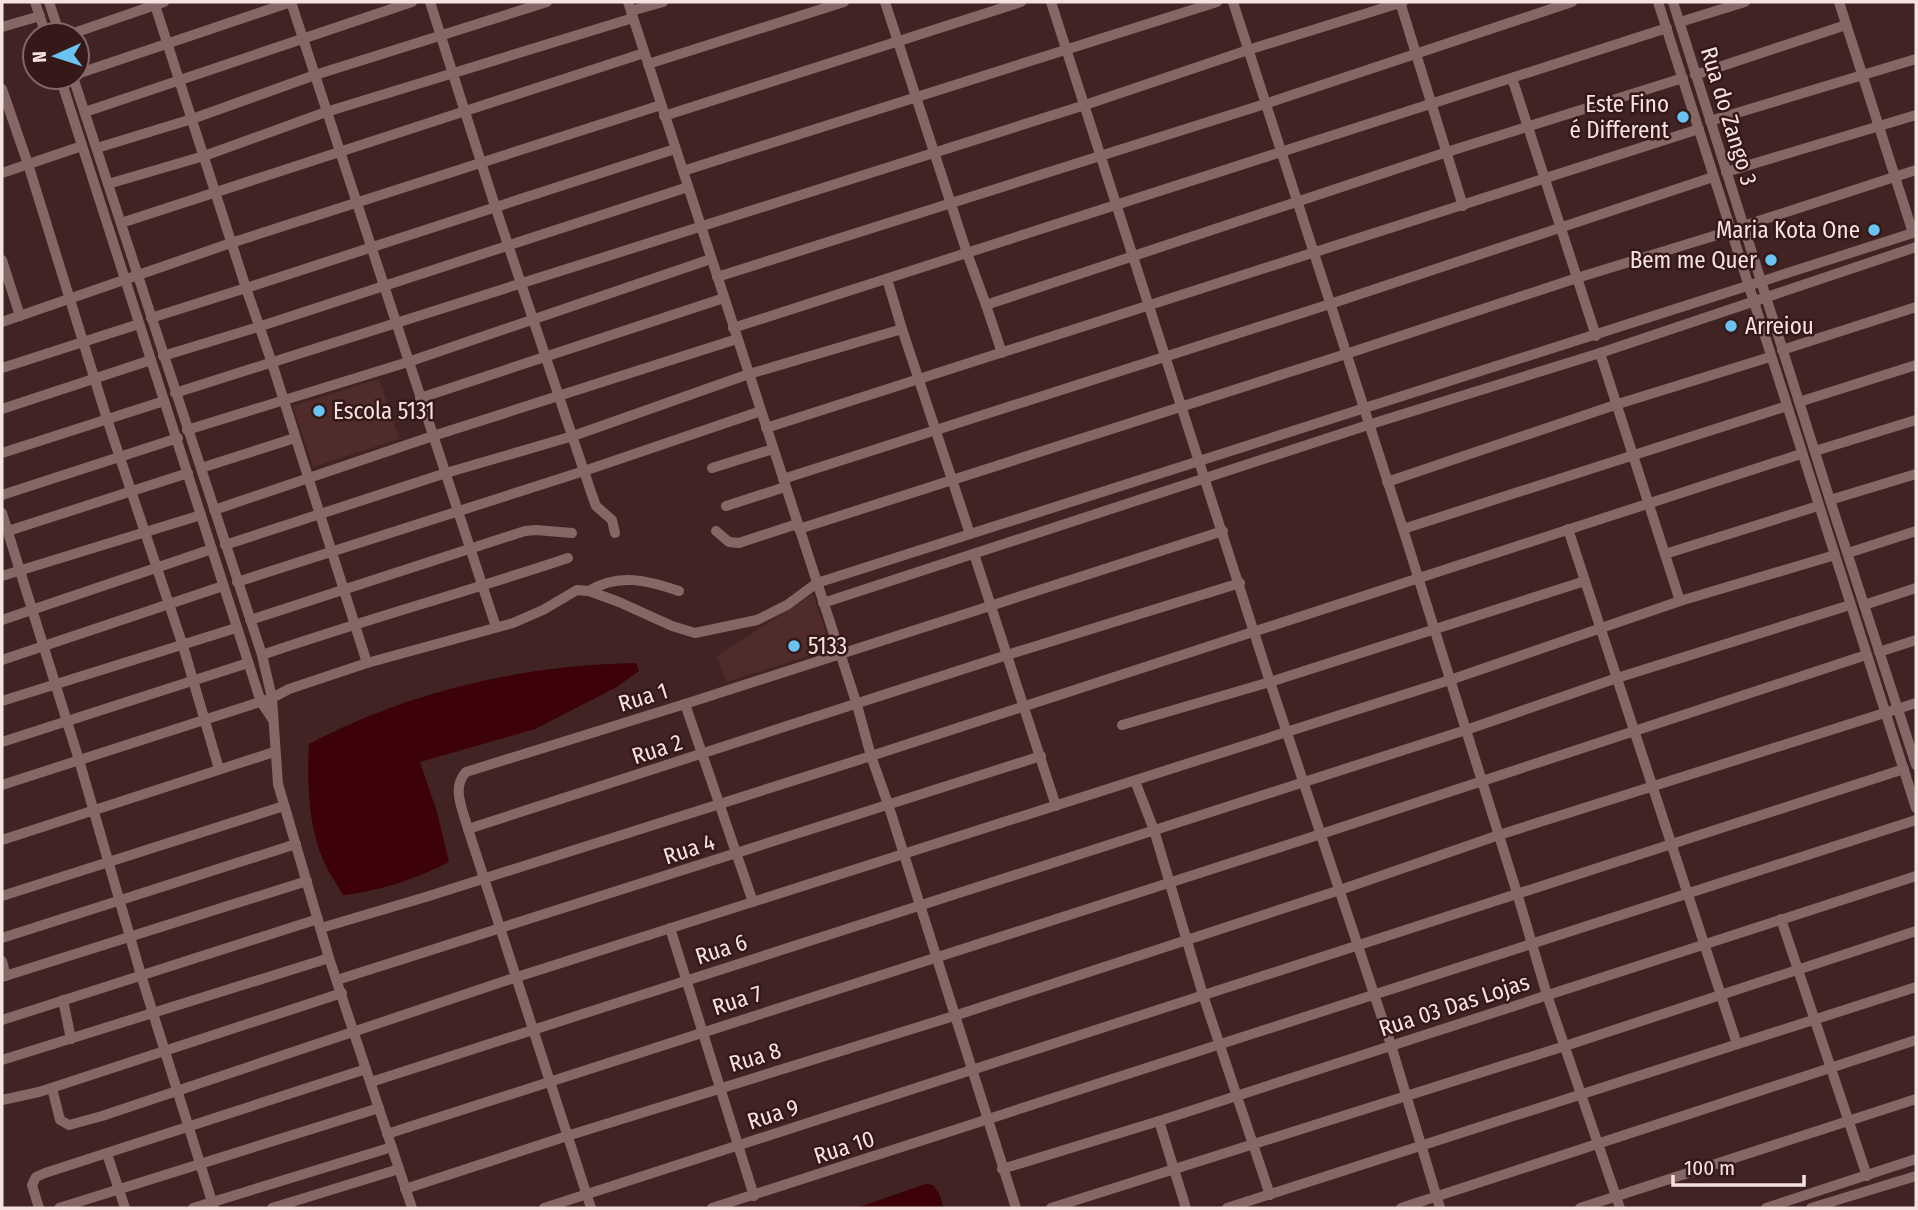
<svg xmlns="http://www.w3.org/2000/svg" width="1918" height="1210" viewBox="0 0 1918 1210" font-family="'Fira Sans Condensed',sans-serif">
  <style>
    .built { fill: #4f2c2a }
    .water { fill: #3c0207 }
    .lines { fill: none; stroke-linecap: round; stroke-linejoin: round }
    .minor { stroke: #856765; stroke-width: 10 }
    .poi-dot { fill: #6ac3f1; stroke: #351918; stroke-width: 2.5 }
    .labels { text-anchor: middle; dominant-baseline: central; stroke-width: 5; stroke-linejoin: round; paint-order: stroke }
    .poi-label { font-size: 23px; fill: #f6e2e1; stroke: #351918; text-anchor: end }
    .street-label { font-size: 23px; fill: #f6e2e1; stroke: #351918 }
  </style>
  <rect width="100%" height="100%" fill="#402322"/>
  <g class="built">
    <path d="M379,379L399,439L313,467L293,406Z"/>
    <path d="M813,594L831,649L726,682L717,656Z"/>
  </g>
  <g class="water">
    <path d="M636,663L639,671L615,688L535,729L420,762L437,812L449,862C415,879 381,891 343,895C337,884 329,873 324,862C308,825 307,784 309,744C409,691 523,665 636,663Z"/>
    <path d="M926,1184L933,1185L940,1195L943,1208H856Z"/>
  </g>
  <g class="lines">
    <g class="minor">
      <path d="M35,2L46,35"/>
      <path d="M49,2L60,35"/>
      <path d="M154,2L246,288L675,149"/>
      <path d="M430,2L495,206L592,495L596,506L612,520L615,533"/>
      <path d="M628,2L857,705L871,756L888,804L1016,1208"/>
      <path d="M885,2L967,253L986,305"/>
      <path d="M1051,2L1270,682L1391,1045L1440,1208"/>
      <path d="M1233,2L1403,529L1517,893L1547,995L1620,1208"/>
      <path d="M1400,2L1463,206"/>
      <path d="M1658,2L1916,808"/>
      <path d="M1673,2L1830,500L1916,765"/>
      <path d="M1839,2L1913,233"/>
      <path d="M631,11L663,2"/>
      <path d="M1680,22L1745,2"/>
      <path d="M2,27L40,16"/>
      <path d="M68,35L164,2"/>
      <path d="M648,64L844,2"/>
      <path d="M77,74L291,2L496,627"/>
      <path d="M1695,75L1846,25"/>
      <path d="M60,77L261,702L273,720"/>
      <path d="M73,77L262,655L272,698L278,784L329,958L412,1208"/>
      <path d="M1512,78L1596,336"/>
      <path d="M2,89L28,164L107,419L183,646L219,769"/>
      <path d="M85,112L412,2"/>
      <path d="M664,116L1021,2"/>
      <path d="M1710,121L1916,59"/>
      <path d="M97,148L192,119L315,75L547,2"/>
      <path d="M683,171L1217,2"/>
      <path d="M1726,172L1916,115"/>
      <path d="M2,173L82,146"/>
      <path d="M108,184L204,156L326,112L633,18"/>
      <path d="M121,223L644,53"/>
      <path d="M1743,226L1916,170"/>
      <path d="M2,260L20,316"/>
      <path d="M717,277L1265,104L1572,2"/>
      <path d="M887,279L902,329"/>
      <path d="M151,318L246,288L272,363L367,663"/>
      <path d="M2,322L231,243L661,105"/>
      <path d="M733,328L1667,28"/>
      <path d="M1782,350L1916,307"/>
      <path d="M1002,353L986,305L1447,152L1683,78"/>
      <path d="M1600,353L1680,601"/>
      <path d="M163,356L258,327L688,187"/>
      <path d="M2,368L139,324"/>
      <path d="M175,393L1085,105L1248,50L1403,2"/>
      <path d="M420,398L724,298"/>
      <path d="M1799,402L1916,365"/>
      <path d="M2,409L151,360"/>
      <path d="M766,428L1699,129"/>
      <path d="M187,430L408,362L711,259"/>
      <path d="M1815,451L1916,420"/>
      <path d="M2,453L164,401"/>
      <path d="M201,468L295,438"/>
      <path d="M712,468L773,449"/>
      <path d="M783,479L1330,304L1713,177"/>
      <path d="M1387,482L1618,404L1770,357"/>
      <path d="M2,495L178,438"/>
      <path d="M1830,500L1916,474"/>
      <path d="M726,506L785,487"/>
      <path d="M214,510L433,436L737,339"/>
      <path d="M2,513L79,760L141,975L214,1208"/>
      <path d="M799,529L1346,354L1577,278L1730,231"/>
      <path d="M1403,529L1787,406"/>
      <path d="M1568,529L1737,1044"/>
      <path d="M8,531L188,473"/>
      <path d="M716,531L729,542L739,543L797,524"/>
      <path d="M225,545L446,473L573,436L749,374L902,329L970,534"/>
      <path d="M1848,553L1916,531"/>
      <path d="M974,554L1056,806"/>
      <path d="M1665,554L1818,506"/>
      <path d="M2,576L201,515"/>
      <path d="M237,582L584,471L761,411"/>
      <path d="M589,591C618,573 647,580 679,591"/>
      <path d="M823,603L1368,425L1600,353L1916,247"/>
      <path d="M1864,605L1916,588"/>
      <path d="M2,620L212,549"/>
      <path d="M250,620L525,531L536,530L572,533"/>
      <path d="M1879,652L1916,640"/>
      <path d="M262,655C364,620 466,592 568,558"/>
      <path d="M2,660L223,586"/>
      <path d="M2,701L236,628"/>
      <path d="M685,704L753,902"/>
      <path d="M1122,725L1270,682L1585,581"/>
      <path d="M2,742L248,663"/>
      <path d="M1135,781L1154,830L1203,995L1270,1195"/>
      <path d="M2,785L272,698L289,689L367,663L513,623L543,610L577,590L589,591L619,602L672,626L695,633L757,620L787,605L817,583L1916,232"/>
      <path d="M468,829L1007,655L1240,583"/>
      <path d="M2,840L274,752"/>
      <path d="M2,896L284,806"/>
      <path d="M1781,919L1867,1176"/>
      <path d="M321,928L429,896L871,756L1801,454"/>
      <path d="M670,928L754,1196"/>
      <path d="M2,938L296,844"/>
      <path d="M2,961L6,976"/>
      <path d="M2,977L307,881"/>
      <path d="M337,980L1041,756"/>
      <path d="M63,1000L71,1039"/>
      <path d="M2,1020L318,919"/>
      <path d="M2,1060L329,958"/>
      <path d="M371,1082L1466,730L1617,678L1850,605"/>
      <path d="M52,1088L60,1120L69,1125L102,1116L517,977L1450,680L1680,601L1835,555"/>
      <path d="M2,1100L39,1092L342,993"/>
      <path d="M1159,1121L1186,1208"/>
      <path d="M387,1134L1321,834L1866,655"/>
      <path d="M107,1154L125,1208"/>
      <path d="M1002,1169L1159,1121L1916,876"/>
      <path d="M405,1189L567,1136L954,1016L1340,890L1499,835L1916,703"/>
      <path d="M39,1208L32,1185L36,1177L45,1173L366,1069"/>
      <path d="M59,1208L379,1108"/>
      <path d="M193,1208L392,1147"/>
      <path d="M272,1208L399,1169"/>
      <path d="M544,1208L1904,769"/>
      <path d="M591,1208L468,829C463,810 451,788 466,772L685,704L1223,531"/>
      <path d="M712,1208L1916,820"/>
      <path d="M1051,1208L1565,1046L1916,931"/>
      <path d="M1227,1208L1916,987"/>
      <path d="M1401,1208L1916,1040"/>
      <path d="M1580,1208L1916,1099"/>
      <path d="M1766,1208L1916,1159"/>
      <path d="M1811,1208L1916,1176"/>
    </g>
  </g>
  <g class="poi-dot">
    <circle cx="1683" cy="117" r="7"/>
    <circle cx="1874" cy="230" r="7"/>
    <circle cx="1771" cy="260" r="7"/>
    <circle cx="1731" cy="326" r="7"/>
    <circle cx="319" cy="411" r="7"/>
    <circle cx="794" cy="646" r="7"/>
  </g>
  <g class="labels">
    <g class="poi-label">
      <text x="1669" y="104">Este Fino<tspan x="1669" dy="26">é Different</tspan></text>
      <text x="1860" y="230">Maria Kota One</text>
      <text x="1757" y="260">Bem me Quer</text>
      <text x="1745" y="326" text-anchor="start">Arreiou</text>
      <text x="333" y="411" text-anchor="start">Escola 5131</text>
      <text x="808" y="646" text-anchor="start">5133</text>
    </g>
    <g class="street-label">
      <text transform="translate(1729 116) rotate(73)">Rua do Zango 3</text>
      <text transform="translate(643 697) rotate(-17)">Rua 1</text>
      <text transform="translate(657 749) rotate(-18)">Rua 2</text>
      <text transform="translate(689 849) rotate(-18)">Rua 4</text>
      <text transform="translate(721 949) rotate(-18)">Rua 6</text>
      <text transform="translate(737 1000) rotate(-18)">Rua 7</text>
      <text transform="translate(1454 1005) rotate(-18)">Rua 03 Das Lojas</text>
      <text transform="translate(755 1057) rotate(-17)">Rua 8</text>
      <text transform="translate(773 1114) rotate(-18)">Rua 9</text>
      <text transform="translate(844 1147) rotate(-18)">Rua 10</text>
    </g>
  </g>
  <rect width="1918" height="1210" fill="none" stroke="#f6e2e1" stroke-width="7"/>
  <g transform="translate(56 56) rotate(267)"><circle r="33" fill="#351918" stroke="#826968" stroke-width="2"/>
  <path d="M0-5L12 26L0 18L-12 26Z" fill="#6ac3f1"/>
  <text y="-10" font-size="19" font-weight="bold" text-anchor="middle" fill="#f6e2e1">N</text>
  </g>
  <path d="M1673 1175v10h131v-10" fill="none" stroke="#f6e2e1" stroke-width="3.5"/>
  <text x="1684" y="1175" font-size="21" fill="#f6e2e1" stroke="#351918" stroke-width="5" paint-order="stroke">100 m</text>
</svg>
